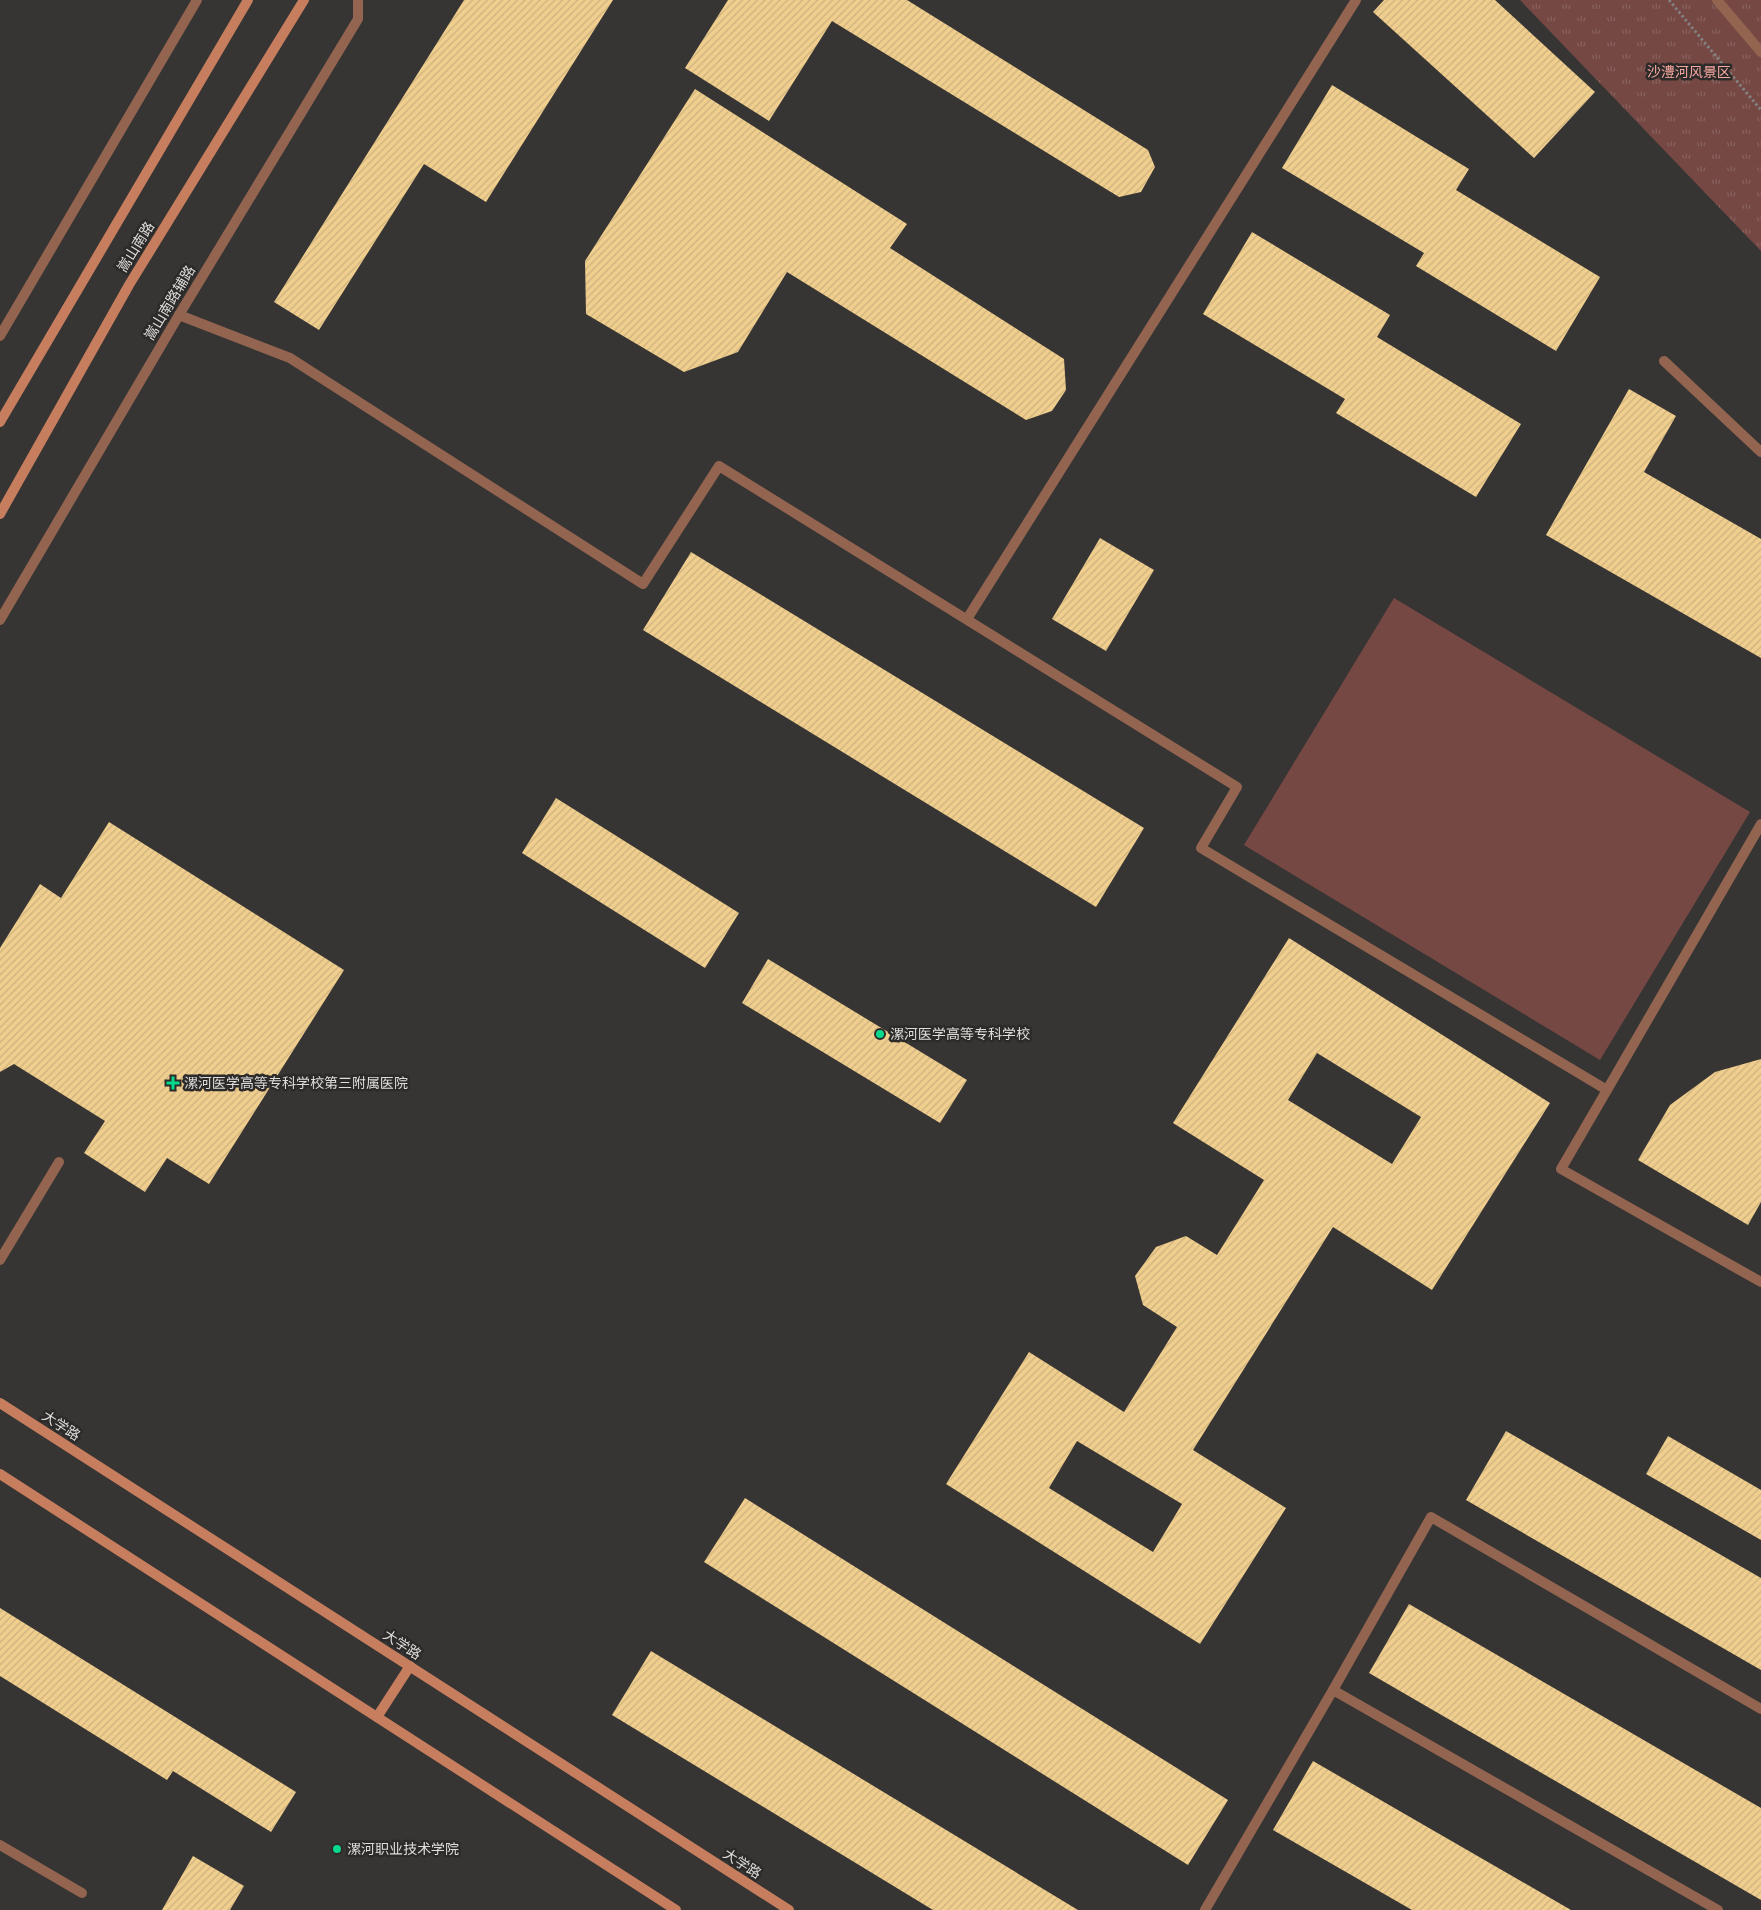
<svg xmlns="http://www.w3.org/2000/svg" width="1761" height="1910" viewBox="0 0 1761 1910" font-family="Figtree,'Noto Sans SC',sans-serif">
  <style>
    .grass { fill: #754844 }
    .park { fill: url(#park-tufts) }
    .building { fill: url(#building-hatch); fill-rule: evenodd }
    .lines { fill: none; stroke-linecap: round; stroke-linejoin: round }
    .path { stroke: #83817f; stroke-width: 3; stroke-dasharray: 2.5 2.5; stroke-linecap: butt }
    .street { stroke: #936551; stroke-width: 10 }
    .secondary { stroke: #c67e5e; stroke-width: 10 }
    .poi-dot { fill: #06d98b; stroke: #2d2b29; stroke-width: 2 }
    .labels { text-anchor: middle; dominant-baseline: central; stroke-width: 5; stroke-linejoin: round; paint-order: stroke }
    .park-label { font-size: 14px; fill: #f9a9a2; stroke: #2d2b29 }
    .street-label { font-size: 14px; fill: #dedddc; stroke: #2d2b29 }
    .poi-label { font-size: 14px; fill: #dedddc; stroke: #2d2b29; text-anchor: start }
  </style>
  <defs>
    <pattern id="park-tufts" width="24" height="20" patternUnits="userSpaceOnUse" patternTransform="scale(1.25)"><rect width="24" height="20" fill="#754844"/><path d="M3 7l-1-3M5 7V3M7 7l1-3M15 17l-1-3M17 17v-4M19 17l1-3" fill="none" stroke="#88625e"/></pattern>
    <pattern id="building-hatch" width="6" height="6" patternUnits="userSpaceOnUse" patternTransform="scale(1.25)"><rect width="6" height="6" fill="#f0ce8e"/><path d="M-1 1l2-2M0 6l6-6M5 7l2-2" fill="none" stroke="#cdb27f"/></pattern>
  </defs>
  <rect width="100%" height="100%" fill="#373533"/>
  <path class="grass" d="M1394,598L1750,812L1600,1060L1244,845Z"/>
  <path class="park" d="M1520,0H1761V251Z"/>
  <g class="building">
    <path d="M464,0H613L486,202L424,164L319,330L274,302Z"/>
    <path d="M728,0H907L1148,150L1155,167L1141,192L1119,197L832,21L769,121L685,68Z"/>
    <path d="M1384,0H1495L1595,92L1534,158L1373,12Z"/>
    <path d="M1332,85L1469,169L1456,190L1600,277L1556,351L1416,266L1424,253L1282,168Z"/>
    <path d="M695,89L907,224L890,248L1064,359L1066,390L1052,411L1026,420L787,272L738,352L684,372L586,314L585,261Z"/>
    <path d="M1252,232L1390,315L1377,337L1521,424L1476,497L1336,413L1345,399L1203,314Z"/>
    <path d="M1629,389L1676,416L1644,472L1761,539V658L1546,535Z"/>
    <path d="M1100,538L1154,570L1106,651L1052,619Z"/>
    <path d="M691,552L1144,828L1096,907L643,630Z"/>
    <path d="M556,798L739,913L705,968L522,853Z"/>
    <path d="M109,822L344,970L209,1184L167,1158L145,1192L84,1153L105,1121L14,1064L0,1072V948L40,884L61,898Z"/>
    <path d="M1289,938L1550,1103L1432,1290L1333,1227L1193,1450L1286,1508L1200,1644L946,1484L1029,1352L1124,1412L1177,1327L1143,1305L1135,1276L1156,1247L1186,1236L1217,1255L1264,1180L1173,1123ZM1317,1053L1421,1117L1392,1164L1288,1100ZM1077,1441L1182,1504L1153,1552L1049,1488Z"/>
    <path d="M768,959L967,1080L940,1123L742,1003Z"/>
    <path d="M1761,1059V1202L1748,1225L1638,1160L1670,1105L1715,1072Z"/>
    <path d="M1506,1431L1761,1578V1670L1466,1500Z"/>
    <path d="M1668,1436L1761,1490V1540L1646,1474Z"/>
    <path d="M745,1498L1228,1800L1188,1865L704,1562Z"/>
    <path d="M1409,1604L1761,1808V1900L1369,1673Z"/>
    <path d="M0,1608L296,1792L271,1832L173,1771L167,1780L0,1676Z"/>
    <path d="M651,1651L1078,1910H933L612,1715Z"/>
    <path d="M1313,1761L1571,1910H1412L1273,1830Z"/>
    <path d="M193,1856L244,1886L230,1910H162Z"/>
  </g>
  <g class="lines">
    <path class="path" d="M1669,0L1761,110"/>
    <g class="street">
      <path d="M1717,0L1761,52"/>
      <path d="M179,315L290,358L643,584L719,466L1237,787L1201,848L1607,1090L1561,1169L1761,1282"/>
      <path d="M0,336L197,0"/>
      <path d="M1664,361L1761,452"/>
      <path d="M967,619L1356,0"/>
      <path d="M0,620L179,315L358,19V0"/>
      <path d="M1607,1090L1761,824"/>
      <path d="M0,1260L59,1162"/>
      <path d="M1333,1690L1718,1910"/>
      <path d="M0,1845L82,1893"/>
      <path d="M1205,1910L1333,1690L1431,1517L1761,1709"/>
    </g>
    <g class="secondary">
      <path d="M0,422L248,0"/>
      <path d="M0,514L129,285L304,0"/>
      <path d="M0,1403L789,1910"/>
      <path d="M0,1474L676,1910"/>
      <path d="M377,1717L410,1666"/>
    </g>
  </g>
  <g class="poi-dot">
    <circle cx="880" cy="1034" r="5"/>
    <path d="M170.5 1075.5h5v5h5v5h-5v5h-5v-5h-5v-5h5z"/>
    <circle cx="337" cy="1849" r="5"/>
  </g>
  <g class="labels">
    <g class="park-label">
      <text x="1689" y="72">沙澧河风景区</text>
    </g>
    <g class="street-label">
      <text transform="translate(136 247) rotate(-58)">嵩山南路</text>
      <text transform="translate(170 303) rotate(-59)">嵩山南路辅路</text>
      <text transform="translate(61 1426) rotate(33)">大学路</text>
      <text transform="translate(402 1645) rotate(33)">大学路</text>
      <text transform="translate(742 1864) rotate(33)">大学路</text>
    </g>
    <g class="poi-label">
      <text x="890" y="1034">漯河医学高等专科学校</text>
      <text x="184" y="1083">漯河医学高等专科学校第三附属医院</text>
      <text x="347" y="1849">漯河职业技术学院</text>
    </g>
  </g>
</svg>
